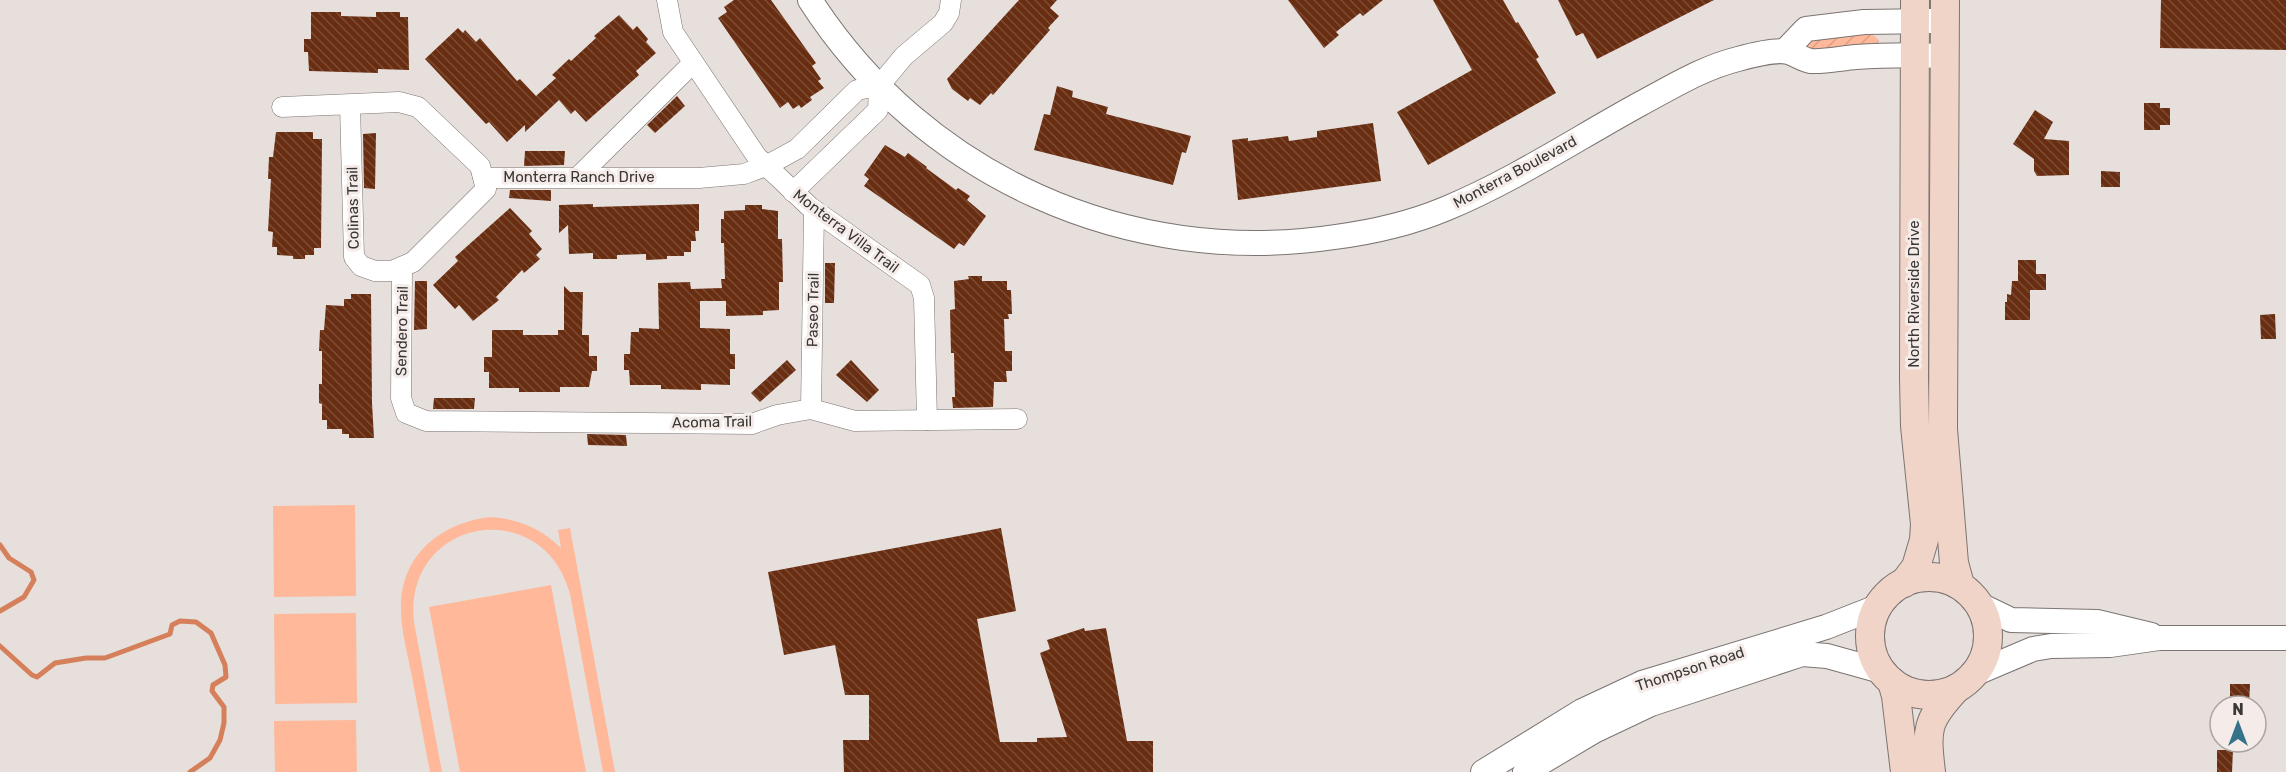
<svg xmlns="http://www.w3.org/2000/svg" width="2286" height="772" viewBox="0 0 2286 772" font-family="Rubik,sans-serif">
  <style>
    .park { fill: #ffb89a }
    .garden { fill: url(#garden-furrows) }
    .lines { fill: none; stroke-linecap: round; stroke-linejoin: round }
    .stream { stroke: #d5805a; stroke-width: 5 }
    .building { fill: url(#building-back-hatch) }
    .minor-casing { stroke: #7b7471; stroke-width: 21 }
    .tertiary-casing { stroke: #7b7471; stroke-width: 26 }
    .secondary-casing { stroke: #7b7471; stroke-width: 30 }
    .minor { stroke: #fff; stroke-width: 20 }
    .tertiary { stroke: #fff; stroke-width: 24 }
    .secondary { stroke: #f1d4c8; stroke-width: 28 }
    .labels { text-anchor: middle; dominant-baseline: central; stroke-width: 6; stroke-linejoin: round; paint-order: stroke }
    .street-label { font-size: 15px; fill: #3a3736; stroke: #f5ece9 }
  </style>
  <defs>
    <pattern id="garden-furrows" width="10" height="10" patternUnits="userSpaceOnUse" patternTransform="scale(1.5)"><rect width="10" height="10" fill="#ffb89a"/><path d="M-1 1l2-2M0 10L10 0M9 11l2-2" fill="none" stroke="#db9f85"/></pattern>
    <pattern id="building-back-hatch" width="6" height="6" patternUnits="userSpaceOnUse" patternTransform="scale(1.5)"><rect width="6" height="6" fill="#692e11"/><path d="M-1 5l2 2M0 0l6 6M5-1l2 2" fill="none" stroke="#7b4c35"/></pattern>
  </defs>
  <rect width="100%" height="100%" fill="#e7dfdc"/>
  <g class="park">
    <path d="M355,505L356,596L274,597L273,506Z"/>
    <path d="M490,517C518,519 541,528 561,548L558,530L570,528L615,772H603L570,594C543,493 403,518 414,622L442,772H430C424,740 418,709 412,677C408,655 401,632 401,609C400,556 440,523 490,517Z"/>
    <path d="M551,585L586,772H460L429,607Z"/>
    <path d="M356,613L357,703L275,704L274,614Z"/>
    <path d="M356,720L357,772H275L274,721Z"/>
  </g>
  <path class="garden" d="M1858,33L1873,35L1879,40L1878,43L1873,46L1812,51L1808,47L1807,40Z"/>
  <g class="lines">
    <g class="stream">
      <path d="M0,545L9,558L31,572L34,580L24,597L0,611"/>
      <path d="M0,646L32,675L37,677L55,663L86,658H105L170,634L172,625L180,621L196,622L211,633L225,665L226,677L213,685L212,691L224,707V723L220,740L210,758L190,772"/>
    </g>
  </g>
  <g class="building">
    <path d="M734,0H771L816,63L812,66L821,79L818,81L824,88L810,97L812,100L801,108L799,105L793,109L788,102L780,108L718,18L727,12L724,7Z"/>
    <path d="M1019,0H1057L1050,8L1059,16L1048,28L1050,30L993,95L991,93L980,105L970,98L968,101L952,89L947,79Z"/>
    <path d="M1288,0H1383L1363,16L1360,13L1336,32L1339,35L1324,48Z"/>
    <path d="M1433,0H1503L1516,23L1518,22L1539,57L1536,59L1556,93L1428,165L1397,112L1472,70Z"/>
    <path d="M1558,0H1714L1597,59L1583,33L1576,36Z"/>
    <path d="M2161,0H2286V50L2160,48Z"/>
    <path d="M311,12H341V16L376,17V12H400V17H408L409,70L378,69V73L309,71L308,52H304V39H311Z"/>
    <path d="M619,15L633,30L637,26L648,39L646,42L656,53L636,71L639,75L586,122L575,110L571,114L559,100L525,132V125L507,142L489,122L486,124L425,59L458,28L463,33L465,30L476,42L480,38L517,81L520,79L536,96L556,78L552,75L569,59L571,61L596,38L594,36Z"/>
    <path d="M1057,86L1073,91L1072,97L1108,107L1106,114L1191,136L1186,153L1182,152L1173,185L1034,150L1044,114L1050,115Z"/>
    <path d="M677,96L685,106L655,133L647,125Z"/>
    <path d="M2144,103H2160V108H2170V125H2160V130H2144Z"/>
    <path d="M2035,110L2053,122L2044,139L2069,141V175L2037,176L2034,171V159L2013,144Z"/>
    <path d="M1373,123L1381,181L1238,200L1232,140L1248,138V141L1288,136L1289,141L1317,137V131Z"/>
    <path d="M276,132H313V139H322L321,248H314V255H305V259H293V256L277,255V247H272L273,232L268,231L271,179H268L269,157H273Z"/>
    <path d="M376,133L375,189L364,188L363,134Z"/>
    <path d="M885,145L905,157L908,153L927,167L926,168L956,190L958,188L970,196L967,200L986,216L964,246L959,243L954,249L864,186L869,179L864,175Z"/>
    <path d="M525,151H565L564,165L524,166Z"/>
    <path d="M2101,171L2120,172V187H2101Z"/>
    <path d="M510,190H551V201L509,198Z"/>
    <path d="M593,204V207L699,204V231H695L696,241H691V252H684V256H667V259L646,260V254L617,255V259H593V253L569,254L568,225L559,233V205Z"/>
    <path d="M745,205H762V209L778,211V239H782L783,282H779V310L763,311V315L726,316V301H700V328L730,329V354H735V369H730V385L701,384V390L661,389V385H630L629,370H624V354H630L631,332H639V328L659,329L658,283L690,282L691,289L722,288L721,279H725L724,243H721V219H724V211L745,210Z"/>
    <path d="M510,208L532,231L529,234L542,249L536,255L540,259L524,273L522,270L496,297L499,300L473,321L459,305L455,309L433,285L458,261L455,257Z"/>
    <path d="M2018,260H2036V274H2046V290H2030V320H2005V302H2007V294L2011,295L2012,281H2018Z"/>
    <path d="M825,263H835L834,303H825Z"/>
    <path d="M968,276H982V281H1007V290H1011L1012,314H1008L1009,319H1004L1005,351H1012V371H1006L1007,382H994L993,407L953,408L952,397H955L954,353H951L950,310L955,309L954,281L969,279Z"/>
    <path d="M415,281H427V329L414,330Z"/>
    <path d="M564,286L570,292H583L582,335H589V356H597V371H592L589,387H560V392H519V388H489V372H484V357H492V330H523V335H558V330H564Z"/>
    <path d="M351,294H371L372,403L374,438H349V434H342V429H327V420H322V404L319,403V384H322V351H319L320,330H324L326,305L344,306V299H351Z"/>
    <path d="M2275,314L2276,339H2261L2260,315Z"/>
    <path d="M787,360L796,370L760,402L751,393Z"/>
    <path d="M851,360L879,390L867,402L836,375Z"/>
    <path d="M434,398H475L474,409H433Z"/>
    <path d="M587,434L626,435L627,446L588,445Z"/>
    <path d="M1001,528L1016,611L977,619L1000,742H1037V738L1067,737L1040,653L1050,649L1047,640L1084,628L1085,631L1106,628L1127,741H1153V772H844L843,740H869V695H845L835,645L784,655L768,572Z"/>
    <path d="M2230,684H2250L2249,706H2230Z"/>
    <path d="M2217,750H2233L2232,772H2217Z"/>
  </g>
  <g class="lines">
    <g class="minor-casing">
      <g id="minor">
        <path d="M667,0L673,32L757,157L810,207L920,285L924,298L927,420"/>
        <path d="M282,107L399,102L418,107L480,166L486,189L413,262L392,271H375L361,266L354,257L350,105"/>
        <path d="M579,176L693,63"/>
        <path d="M484,178H699L744,174L766,166L797,149L857,90L879,86L904,56L943,23L949,13L951,0"/>
        <path d="M793,192L878,110L879,86"/>
        <path d="M402,267L401,398L406,413L426,421L752,424L777,415L811,409L855,421L1017,419"/>
        <path d="M811,409L814,211"/>
      </g>
    </g>
    <g class="tertiary-casing">
      <g id="tertiary">
        <path d="M810,0C923,176 1128,268 1335,237C1373,232 1409,224 1445,209C1513,181 1576,139 1640,104C1672,87 1702,68 1738,59C1749,56 1777,49 1788,52C1796,54 1803,60 1811,61C1825,62 1842,58 1856,57C1885,55 1915,55 1944,56"/>
        <path d="M1785,51L1806,29L1864,22L1932,21"/>
        <path d="M1980,605L2011,620L2097,622L2151,635"/>
        <path d="M1974,674L2033,649L2051,646L2110,645L2159,638H2286"/>
        <path d="M1483,772L1582,711L1642,683L1826,627L1877,607"/>
        <path d="M1525,772L1594,731L1651,704L1802,654L1827,656L1881,671"/>
      </g>
    </g>
    <g class="secondary-casing">
      <g id="secondary">
        <path d="M1945,0L1943,429L1954,563L1960,585"/>
        <circle cx="1929" cy="636" r="59"/>
        <path d="M1904,583L1916,567L1924,540L1925,524L1915,426L1914,378L1915,0"/>
        <path d="M1892,682L1896,696L1905,772"/>
        <path d="M1931,772C1926,729 1926,721 1956,689"/>
      </g>
    </g>
    <use href="#minor" class="minor"/>
    <use href="#tertiary" class="tertiary"/>
    <use href="#secondary" class="secondary"/>
  </g>
  <g class="labels">
    <g class="street-label">
      <text transform="translate(1515 172) rotate(-28)">Monterra Boulevard</text>
      <text x="579" y="177">Monterra Ranch Drive</text>
      <text transform="translate(353 208) rotate(-91)">Colinas Trail</text>
      <text transform="translate(846 231) rotate(37)">Monterra Villa Trail</text>
      <text transform="translate(1914 294) rotate(-90)">North Riverside Drive</text>
      <text transform="translate(813 310) rotate(-89)">Paseo Trail</text>
      <text transform="translate(402 331) rotate(-89)">Sendero Trail</text>
      <text transform="translate(712 422) rotate(-1)">Acoma Trail</text>
      <text transform="translate(1690 669) rotate(-18)">Thompson Road</text>
    </g>
  </g>
  <g transform="translate(2238 724)"><circle r="28" fill="#f5ece9" stroke="#aaa4a1" stroke-width="1.5"/>
  <path d="M0-4.5L10 22L0 15L-10 22Z" fill="#357389"/>
  <text y="-9" font-size="16" font-weight="bold" text-anchor="middle" fill="#3a3736">N</text>
  </g>
</svg>
